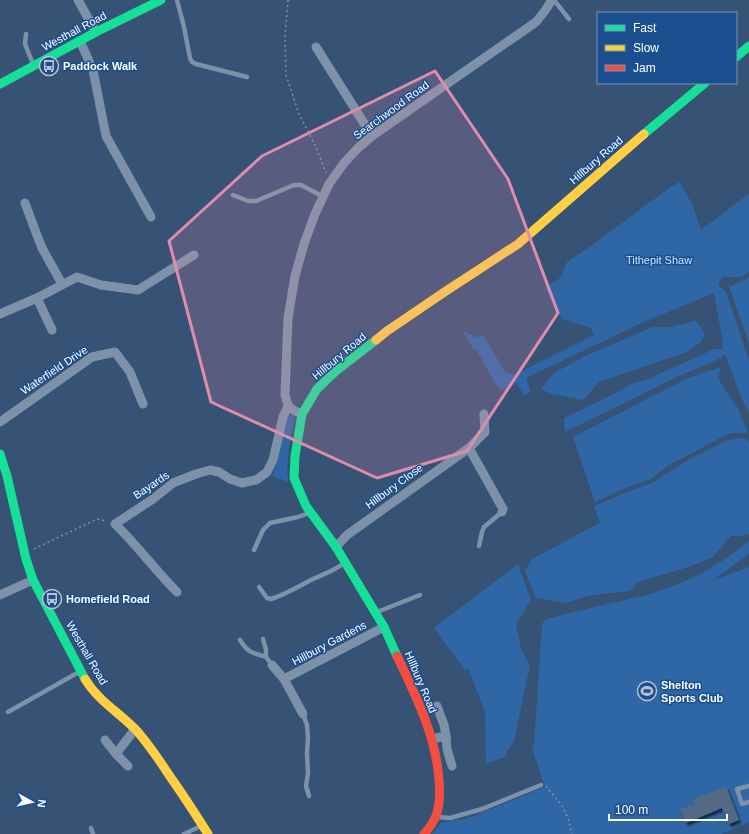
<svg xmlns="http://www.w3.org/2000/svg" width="749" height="834" viewBox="0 0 749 834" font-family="Arial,sans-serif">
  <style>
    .green { fill: #2f66a5 }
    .building { fill: #526984; filter: url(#shadow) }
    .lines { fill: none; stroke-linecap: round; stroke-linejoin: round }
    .path { stroke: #7d92a8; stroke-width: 1.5; stroke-dasharray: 2 3; stroke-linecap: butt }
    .lane { stroke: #7d92a8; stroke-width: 4.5 }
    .street { stroke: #7d92a8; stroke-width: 9 }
    .fast { stroke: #16e098; stroke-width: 9 }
    .slow { stroke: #ffcf43; stroke-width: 9 }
    .jam { stroke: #f24e42; stroke-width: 9 }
    .marked { fill: #e08cad; fill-opacity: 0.2; stroke: #e08cad; stroke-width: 3; stroke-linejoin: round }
    .labels { text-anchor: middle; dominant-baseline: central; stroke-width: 3; stroke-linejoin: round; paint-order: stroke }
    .street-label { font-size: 11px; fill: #fff; stroke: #1b4f8f }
    .poi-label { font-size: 11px; font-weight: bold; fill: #fff; stroke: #1b4f8f; text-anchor: start }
    .park-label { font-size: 11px; fill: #cfe3fa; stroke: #1b4f8f }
  </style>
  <defs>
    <filter id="shadow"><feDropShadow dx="2" dy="3" stdDeviation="1" flood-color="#0009"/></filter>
  </defs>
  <rect width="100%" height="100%" fill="#365274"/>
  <g class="green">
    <path d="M680,182L693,206L701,230L749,194V272L741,277H724L718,282L720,287L726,292L749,361V413L741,397L725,354L721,358L670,380L651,390L565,432L564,418L620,391L630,384L646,380L714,349H723L722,338L714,293L644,322L526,378L531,392L524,395L516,383L502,391L495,383L476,349L474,350L462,331L477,337L484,336L505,372L511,374H516L594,335L591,328L562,319L545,288L560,278L567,262L591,246L672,186Z"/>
    <path d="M749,277V343L729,287Z"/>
    <path d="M696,321L705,334L701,342L687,352L599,382L583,400L551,394L541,389L554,373L585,356L618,342L652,327H671Z"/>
    <path d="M721,367L718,378L727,393L738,408L748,433H730L669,465L651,479L628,487L595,502L573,437L688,378Z"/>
    <path d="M289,415L295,417C290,439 286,460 288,482L272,476L277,464L286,418Z"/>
    <path d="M743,438L749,441V534L742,536H731L713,557L692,566L638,582L630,591L587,596L566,603L536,598L525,571L531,560L580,533L600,523L594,506L627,492L652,483L688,460L728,440Z"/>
    <path d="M749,541V554L726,571L711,581L749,567V822L721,834H432L441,823H444L449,821L466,819L545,787L532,748L534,745L542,624L544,621L550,618L611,603L648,595L688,580L702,573L728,557Z"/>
    <path d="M518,564L531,600L516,624L521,649L530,665L514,741L506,753L505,757L486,764L485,712L468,668L465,670L434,628Z"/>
  </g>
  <path class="building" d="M726,786L739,820L729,824L722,808L686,823L680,809L694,804L693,799Z"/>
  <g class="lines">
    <g class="path">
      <path d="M288,0L285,37L286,75L299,114L316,147L326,173"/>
      <path d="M34,549L97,519L107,521"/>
      <path d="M546,786L563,807L568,818L572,834"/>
    </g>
    <g class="lane">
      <path d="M177,0L184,27L190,58L192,62L196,64L247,77"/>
      <path d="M554,0L569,19"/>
      <path d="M26,34L25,44L33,64"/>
      <path d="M233,195L248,201H256L294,185H301L324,197"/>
      <path d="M479,546L482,532L484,527L502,512"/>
      <path d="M254,550L263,530L270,523L298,517L309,513"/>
      <path d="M259,587L267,598L271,599C286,594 299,586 313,579C324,574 334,571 344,563"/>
      <path d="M377,612L420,595"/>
      <path d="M263,639L266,650V657L272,665"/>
      <path d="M240,640C249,654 252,652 266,657"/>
      <path d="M8,712L79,672"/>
      <path d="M303,714L307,725L308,738L307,753L308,773L306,786L309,796"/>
      <path d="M749,786L737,789L742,804L749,802"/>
      <path d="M438,817L450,818L482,809L541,785"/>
      <path d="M91,828L93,834"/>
      <path d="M184,834L201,826"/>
    </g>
    <g class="street">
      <path d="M78,0L96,32"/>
      <path d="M80,41L93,70L106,136L151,217"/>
      <path d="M316,47L372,136"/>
      <path d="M25,203L35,230L42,248L62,284"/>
      <path d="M37,298L52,330"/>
      <path d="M0,314L37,298L77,277L101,285L138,290L194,255"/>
      <path d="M302,414C289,409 288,407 285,395L288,318L295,276L304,244L315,214L329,184L344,163L358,148L372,136L536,22L544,12L552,0"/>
      <path d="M0,422L92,357L115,352L130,372L143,404"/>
      <path d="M469,448L503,509L502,512"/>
      <path d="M336,547L347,535L469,448L485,432L484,414"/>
      <path d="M177,592C155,570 137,545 115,524L153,499L173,483L196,474L210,470L219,472L230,479L242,483L256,480L267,472L273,460L283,417L288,406"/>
      <path d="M0,595L33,580"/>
      <path d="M272,665L284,679L303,714"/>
      <path d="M284,679L384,627"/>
      <path d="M446,736L447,749L452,766"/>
      <path d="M432,739L446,736L444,725L437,706"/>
      <path d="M105,740L116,754L135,729"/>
      <path d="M116,754L128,766"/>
    </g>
    <g class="fast">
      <path d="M736,57L749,46"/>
      <path d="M0,84L96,32L161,0"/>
      <path d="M644,134L705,83"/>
      <path d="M376,340L336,371L317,389L302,414L295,456L294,478L306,506L336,547L384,627L397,656"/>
      <path d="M0,454L7,476L26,559L33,580L85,679"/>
    </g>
    <g class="slow">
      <path d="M376,340L387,331L446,291L518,244L644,134"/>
      <path d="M85,679C98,701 120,713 137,731C150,746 160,761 171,778C184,796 196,815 208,834"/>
    </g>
    <path class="jam" d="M397,656C416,696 436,736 439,780C440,792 440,805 436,816C433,823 429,829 424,834"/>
  </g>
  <path class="marked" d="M435,71L508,179L558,313L467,451L377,478L211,402L169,241L262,156Z"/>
  <defs>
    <g id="bus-ring" transform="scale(1)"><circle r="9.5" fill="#1b4f8f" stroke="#b9c2ce" stroke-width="1.5"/><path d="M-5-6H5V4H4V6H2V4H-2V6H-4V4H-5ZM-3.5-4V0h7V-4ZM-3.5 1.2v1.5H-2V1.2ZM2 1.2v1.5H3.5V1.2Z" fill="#b9c2ce"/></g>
    <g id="stadium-ring" transform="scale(1)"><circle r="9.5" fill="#1b4f8f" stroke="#b9c2ce" stroke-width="1.5"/><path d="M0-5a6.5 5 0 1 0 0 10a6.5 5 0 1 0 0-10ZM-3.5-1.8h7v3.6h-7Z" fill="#b9c2ce"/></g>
  </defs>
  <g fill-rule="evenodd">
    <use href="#bus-ring" x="49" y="66"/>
    <use href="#bus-ring" x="52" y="599"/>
    <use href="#stadium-ring" x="647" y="691"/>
  </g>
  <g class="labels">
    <g class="street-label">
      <text transform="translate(74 31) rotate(-28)">Westhall Road</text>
      <text transform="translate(391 110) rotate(-36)">Searchwood Road</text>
      <text transform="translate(596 160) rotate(-41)">Hillbury Road</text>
      <text transform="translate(339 356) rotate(-40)">Hillbury Road</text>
      <text transform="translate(54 370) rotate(-34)">Waterfield Drive</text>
      <text transform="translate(151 485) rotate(-34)">Bayards</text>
      <text transform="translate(394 486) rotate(-36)">Hillbury Close</text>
      <text transform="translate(329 643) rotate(-28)">Hillbury Gardens</text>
      <text transform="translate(87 653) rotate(60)">Westhall Road</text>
      <text transform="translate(421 682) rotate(67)">Hillbury Road</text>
    </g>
    <g class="poi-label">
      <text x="63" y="66">Paddock Walk</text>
      <text x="66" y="599">Homefield Road</text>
      <text x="661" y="685">Shelton<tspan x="661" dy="13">Sports Club</tspan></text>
    </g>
    <g class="park-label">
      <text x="659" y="260">Tithepit Shaw</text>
    </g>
  </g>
  <rect x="597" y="12" width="140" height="72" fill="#1b4f8f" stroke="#7695bc"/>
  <rect x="605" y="25" width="20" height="6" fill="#16e098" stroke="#7695bc"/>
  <text x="633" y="32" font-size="12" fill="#ffffff">Fast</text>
  <rect x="605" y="45" width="20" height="6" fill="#ffcf43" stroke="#7695bc"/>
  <text x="633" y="52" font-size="12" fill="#ffffff">Slow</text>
  <rect x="605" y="65" width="20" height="6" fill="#f24e42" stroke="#7695bc"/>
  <text x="633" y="72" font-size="12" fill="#ffffff">Jam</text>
  <g transform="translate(32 802) rotate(98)" stroke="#1b4f8f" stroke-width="3" paint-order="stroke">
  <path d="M0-3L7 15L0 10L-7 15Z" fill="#ffffff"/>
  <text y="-6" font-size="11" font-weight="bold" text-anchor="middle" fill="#ffffff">N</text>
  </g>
  <path d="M609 814v6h118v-6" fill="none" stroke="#ffffff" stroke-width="2"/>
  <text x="615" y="814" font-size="12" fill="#ffffff" stroke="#1b4f8f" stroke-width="3" paint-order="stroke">100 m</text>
</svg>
